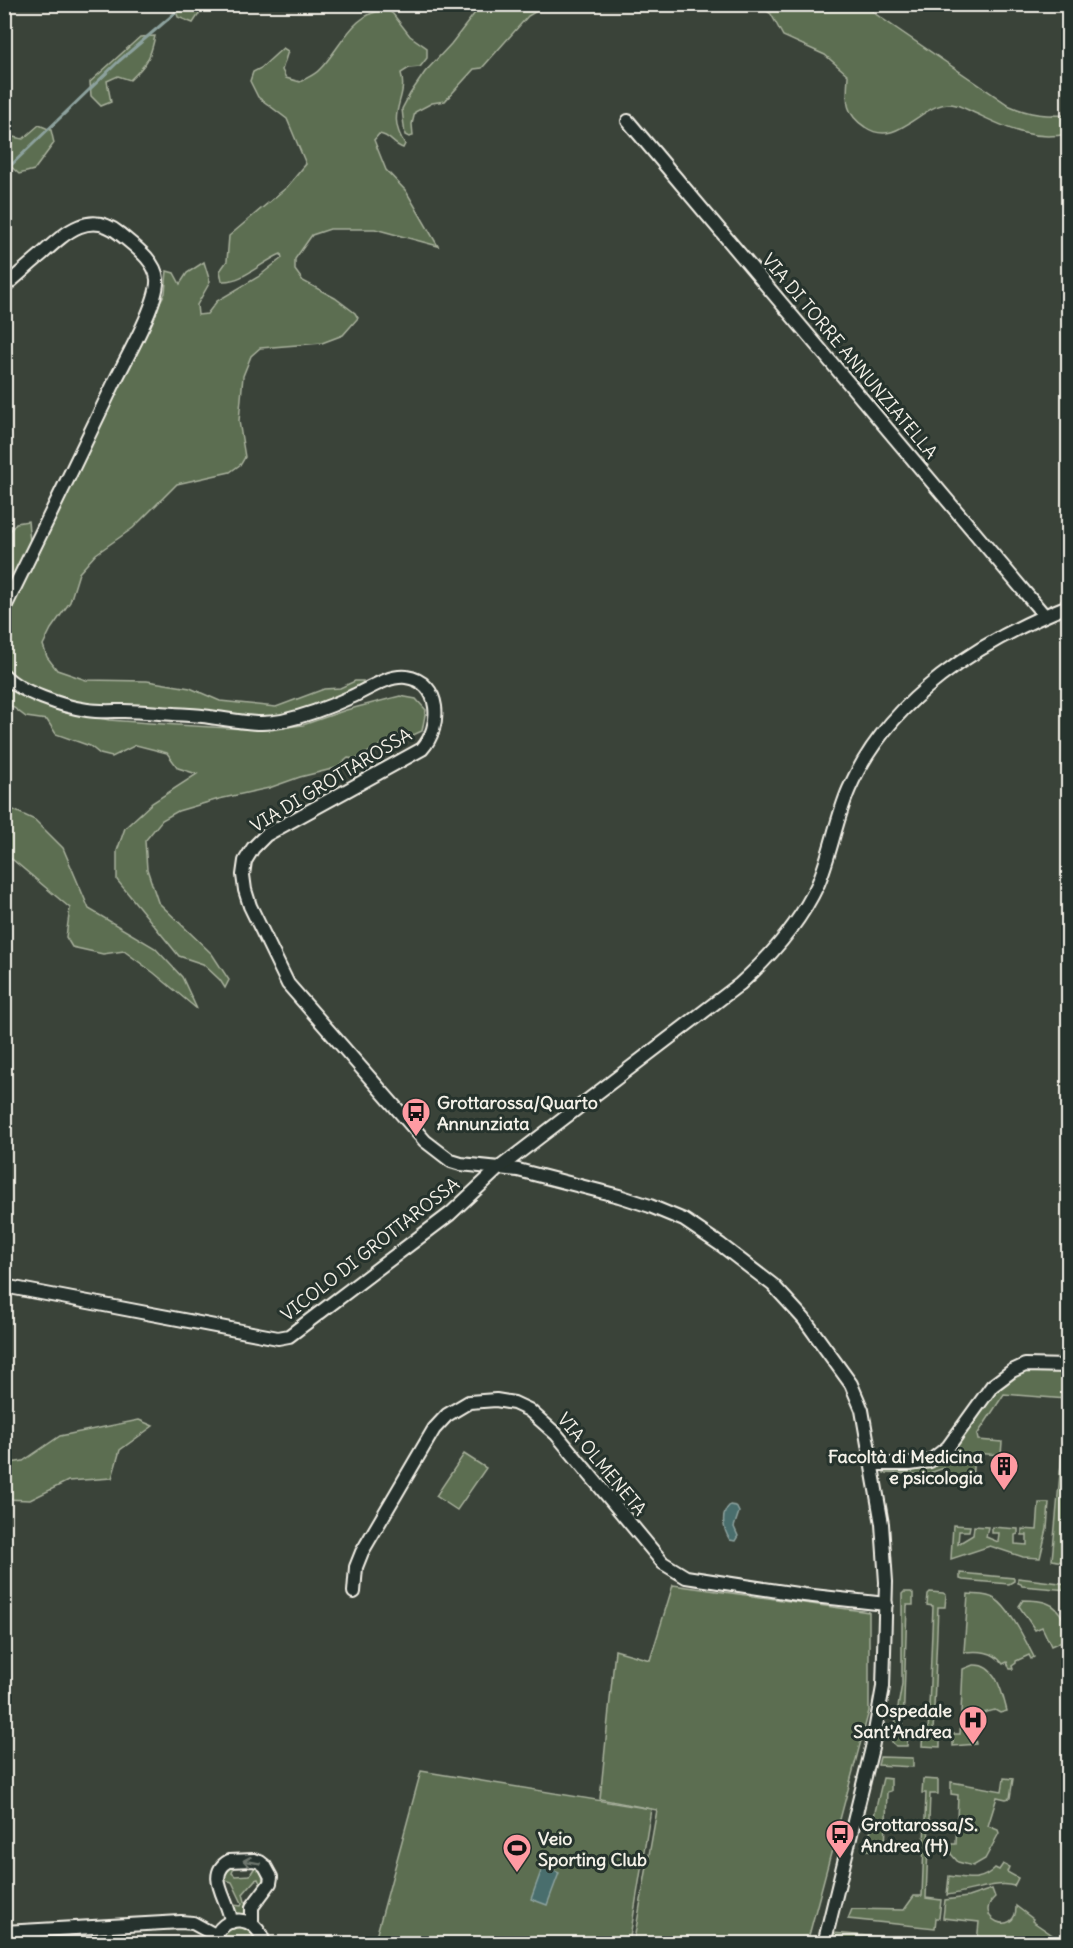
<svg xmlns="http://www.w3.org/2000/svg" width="1073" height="1948" viewBox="0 0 1073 1948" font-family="Delius,sans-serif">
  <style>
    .green { fill: #5b6e51; stroke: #a8b09c; stroke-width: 1.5 }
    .water { fill: #496e6d; stroke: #8da29e; stroke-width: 1.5 }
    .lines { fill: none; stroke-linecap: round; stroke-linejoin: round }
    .stream { stroke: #8da29e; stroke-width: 3 }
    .minor-casing { stroke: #f4f1e8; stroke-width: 16 }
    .minor { stroke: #26332d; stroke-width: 12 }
    .oneway { stroke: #6e766e }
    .labels { text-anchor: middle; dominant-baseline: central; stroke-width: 6; stroke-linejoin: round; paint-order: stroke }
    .street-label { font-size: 18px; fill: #f4f1e8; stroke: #26332d }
    .poi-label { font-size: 18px; font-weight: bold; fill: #f4f1e8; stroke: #26332d; text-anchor: start }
  </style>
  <rect width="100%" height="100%" fill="#3a4339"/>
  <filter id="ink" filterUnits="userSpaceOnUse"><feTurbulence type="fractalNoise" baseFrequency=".0167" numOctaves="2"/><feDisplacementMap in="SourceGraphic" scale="12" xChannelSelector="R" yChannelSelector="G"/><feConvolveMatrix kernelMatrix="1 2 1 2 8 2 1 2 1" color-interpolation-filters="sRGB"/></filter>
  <g filter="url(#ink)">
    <g class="green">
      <path d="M174,5H200L199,14L193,23L178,17Z"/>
      <path d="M481,5H547L528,16L482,68L474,69L445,101L432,103L415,112L412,124L413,136L409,137L405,135L402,109L410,94L425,72L451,44Z"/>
      <path d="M758,5H868L874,13L1010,106C1030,115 1047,116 1068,115V134C1032,141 1009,129 977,114C970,111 963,107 956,105C924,96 900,151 865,127C843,113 847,98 848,75L825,55L783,36L771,14Z"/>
      <path d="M387,10L393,14L410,36L427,48V58L420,67L409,68L401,73C409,100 384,112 405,144L403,148C393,145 390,135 379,134L374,140L386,170L406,191L438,246L375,229H330L312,235L295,259V270L303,281L335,298L355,313L358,318L343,335L322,343L260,348L251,356L243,376L239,421L245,457L241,464L230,472L177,484L133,528L96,554L79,573L70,602L51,629L43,645L47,657L57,670L86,680L147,681L190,688L220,701L276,707L324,689L340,688L355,681H363L362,684L331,702L287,718L251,720L57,703L22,684L6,668L4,623L160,302L165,293L167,271L174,273L180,284L187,273L204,262L210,282L197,305L198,315L207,314L217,301L258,277L282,258L281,254C261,262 244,282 222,281L220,271L227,261L229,236L287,187L306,164L287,119L258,97L250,81L253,72L261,68L283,48L288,51L282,70L286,78L300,82C306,78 315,75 320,69C341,48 353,11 387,10Z"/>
      <path d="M155,36C150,59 147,64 130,80L118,76L107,81L111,102L101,106L91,96L90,82L140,37Z"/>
      <path d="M39,125L51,130L54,143L34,170L19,174L5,161V131L13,137L23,139Z"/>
      <path d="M28,521L30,542L23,565L4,599V539L16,523Z"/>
      <path d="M4,682L53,708L109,720L177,725L263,730L303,725L346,710L400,696L416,699L426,710L422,731L411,736L398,735L357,759L348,758L336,768L300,777L269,788L219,799L178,811L162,820L145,841L147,869L158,902L212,954L229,980L225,988L220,980L203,964L179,956L117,880V851L125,828L152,803L197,774L178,768L167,753L136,745L112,757L100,754L90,746L56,734L47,720L26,717L5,701Z"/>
      <path d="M5,806L35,820L63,848L89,909L155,948L182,977L197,1009L154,973L124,951L103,954L72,947L66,937L70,908L13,860L5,856Z"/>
      <path d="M1068,1369V1506L1063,1562L1052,1560L1067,1399L1004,1394L977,1435L978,1440L1002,1442L1001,1455L974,1453L972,1482L943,1479L944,1468L921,1476L920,1474L884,1473V1469L931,1465L988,1395L1017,1371Z"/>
      <path d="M139,1420L153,1426L120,1450L112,1478L68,1481L30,1500L5,1499V1464L23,1461L60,1436Z"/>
      <path d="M464,1454L486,1468L457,1510L436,1496Z"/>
      <path d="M1039,1503H1049L1047,1529L1040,1558L1023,1557L990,1546L951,1559L953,1525L970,1526L969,1531H959L958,1544L973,1535L974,1526L988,1527L986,1537L998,1542L999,1533H992V1527L1018,1529V1534L1015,1535V1544L1027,1545V1535H1022V1529L1037,1530Z"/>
      <path d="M960,1573L1014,1578V1581L1009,1584L963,1580L960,1579Z"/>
      <path d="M1018,1578L1068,1584V1590L1022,1586L1021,1584L1018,1583Z"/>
      <path d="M673,1585L869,1612V1711L807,1943L644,1944L634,1940L657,1810L600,1799L615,1650L650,1660Z"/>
      <path d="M904,1592H911L913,1594V1605H907L903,1732L908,1733L907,1746H896L892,1742L902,1684V1594Z"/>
      <path d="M930,1592L943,1593L946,1595L945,1607H938L933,1733L940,1734V1747L922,1746L923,1733H928L933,1606L927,1605L928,1594Z"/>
      <path d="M968,1594C976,1595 988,1594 995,1599C1010,1608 1026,1642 1034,1657L1031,1659L1029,1655L1016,1661V1663L1012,1666L1013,1669H1010L1007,1662L1003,1664C993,1650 979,1651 964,1652Z"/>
      <path d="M1023,1600C1031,1600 1040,1600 1047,1603C1062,1608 1069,1629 1068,1642L1065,1644L1062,1641L1051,1646L1042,1627L1035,1630L1019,1606Z"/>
      <path d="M973,1665C996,1663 1002,1692 1007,1711L1000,1713L995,1710L971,1716L976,1744L953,1746V1734H960L963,1669Z"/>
      <path d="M880,1757L913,1758V1767L878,1765Z"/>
      <path d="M421,1771L651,1809L629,1943L408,1944L376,1937Z"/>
      <path d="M883,1778L891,1779V1791L887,1792L885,1851L866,1850Z"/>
      <path d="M1004,1778L1013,1779L1010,1798L1006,1799L997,1797L988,1826L998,1830L999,1833L985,1859L973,1866L958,1862L951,1854L949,1844H956L958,1795L951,1794V1782L1002,1791Z"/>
      <path d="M923,1779L938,1780V1794H930L926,1898L941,1900L939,1918H936L935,1928L848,1919L852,1909L904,1910L914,1896H922L926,1793H922Z"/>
      <path d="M1003,1864L1009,1867L1007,1872L1018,1878L1014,1886C997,1880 967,1893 947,1895L949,1876C968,1878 980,1883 995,1868L999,1870Z"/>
      <path d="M255,1867L262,1871L263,1882L261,1885L258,1879L255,1880L243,1894L246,1905L244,1915L237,1914L233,1905L241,1906L242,1903L232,1882L223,1879L229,1868H234L232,1873L235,1876L250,1875Z"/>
      <path d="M992,1889L995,1897C971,1918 1017,1939 1016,1906L1033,1919L1032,1921L1064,1943H977L979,1922L943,1918L945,1900L968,1897Z"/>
      <path d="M232,1926C245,1927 254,1929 258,1944H218L221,1935Z"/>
      <path d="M832,1933L954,1943L830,1944Z"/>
    </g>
    <g class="water">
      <path d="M730,1505L736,1506L739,1512L734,1527L738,1536L735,1541L730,1540C723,1529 720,1514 730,1505Z"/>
      <path d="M543,1866L559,1873L547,1905L531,1899Z"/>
    </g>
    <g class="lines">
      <path class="stream" d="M4,172L119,61L174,14L182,4"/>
      <g class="minor-casing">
        <g id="minor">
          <path d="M628,121L1044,615"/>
          <path d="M4,287C17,276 29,265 42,254C65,233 90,209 120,234C134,246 155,260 157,279C159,301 127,357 116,379C79,456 42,532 4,609"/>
          <path d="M4,675C19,692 65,707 87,710C99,712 112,711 124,711C140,711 157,713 174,714C186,715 198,715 210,717C234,720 257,726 282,721C305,716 329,707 351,697C367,690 388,675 406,677C442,682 442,727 422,749L266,835L253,848L245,861L243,875L245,890L250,906L288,984L425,1141L451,1161L461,1164L518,1170L619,1196L650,1206L684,1220L721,1245L773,1285L804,1319L851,1384L862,1410L882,1524L886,1582L883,1687L872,1748L824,1944"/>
          <path d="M4,1286L278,1338L289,1336L450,1214L499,1168L740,984C771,956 800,923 818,884C831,853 836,819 849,789C889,698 980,641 1068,606"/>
          <path d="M873,1464H910L930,1461L948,1447L992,1386L1012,1371L1025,1365L1068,1366"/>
          <path d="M354,1592L356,1567L362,1552L434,1429L447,1415L469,1402L496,1400L514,1403L529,1410L556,1434L663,1563L686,1577L804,1595L886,1604"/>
          <path d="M231,1922C230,1901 204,1875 229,1861L254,1860L260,1862L265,1866L271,1877L270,1883L252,1907V1924"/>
          <path d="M4,1932L181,1922L193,1923L215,1935"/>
          <path d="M214,1942C221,1912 258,1914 264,1944"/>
        </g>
      </g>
      <use href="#minor" class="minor"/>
    </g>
    <defs><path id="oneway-shaft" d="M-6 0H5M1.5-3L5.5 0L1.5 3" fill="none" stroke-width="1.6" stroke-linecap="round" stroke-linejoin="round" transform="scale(1.5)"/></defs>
    <use class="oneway" href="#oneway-shaft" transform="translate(252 1862) rotate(-170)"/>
  </g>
  <defs>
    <g id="bus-pin" transform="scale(1.5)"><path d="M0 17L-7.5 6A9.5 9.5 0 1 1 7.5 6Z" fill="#ff9aa2" stroke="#26332d"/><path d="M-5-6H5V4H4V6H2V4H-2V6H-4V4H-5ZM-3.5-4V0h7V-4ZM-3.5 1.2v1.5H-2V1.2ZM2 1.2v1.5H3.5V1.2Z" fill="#111"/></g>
    <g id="building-pin" transform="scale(1.5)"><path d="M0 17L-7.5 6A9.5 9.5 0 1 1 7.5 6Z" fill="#ff9aa2" stroke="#26332d"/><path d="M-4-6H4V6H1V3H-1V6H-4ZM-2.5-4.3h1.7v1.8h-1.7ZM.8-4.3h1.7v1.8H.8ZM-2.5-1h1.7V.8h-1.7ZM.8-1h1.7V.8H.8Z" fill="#111"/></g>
    <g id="hospital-pin" transform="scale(1.5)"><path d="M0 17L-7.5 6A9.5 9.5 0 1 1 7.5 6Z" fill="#ff9aa2" stroke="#26332d"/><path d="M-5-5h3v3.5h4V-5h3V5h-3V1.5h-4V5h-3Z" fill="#111"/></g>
    <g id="stadium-pin" transform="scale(1.5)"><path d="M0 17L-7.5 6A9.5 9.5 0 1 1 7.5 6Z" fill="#ff9aa2" stroke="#26332d"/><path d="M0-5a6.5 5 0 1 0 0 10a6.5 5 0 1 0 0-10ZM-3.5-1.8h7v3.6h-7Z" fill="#111"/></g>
  </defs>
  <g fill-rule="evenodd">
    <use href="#bus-pin" x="416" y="1112"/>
    <use href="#building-pin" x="1004" y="1466"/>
    <use href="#hospital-pin" x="973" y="1720"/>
    <use href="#bus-pin" x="840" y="1834"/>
    <use href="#stadium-pin" x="517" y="1848"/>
  </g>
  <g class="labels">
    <g class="street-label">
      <text transform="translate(850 356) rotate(50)">VIA DI TORRE ANNUNZIATELLA</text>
      <text transform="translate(331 780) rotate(-31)">VIA DI GROTTAROSSA</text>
      <text transform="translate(370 1249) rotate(-38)">VICOLO DI GROTTAROSSA</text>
      <text transform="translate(602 1464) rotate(50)">VIA OLMENETA</text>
    </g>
    <g class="poi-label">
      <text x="437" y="1102">Grottarossa/Quarto<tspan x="437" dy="21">Annunziata</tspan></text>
      <text x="983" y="1456" text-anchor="end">Facoltà di Medicina<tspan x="983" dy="21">e psicologia</tspan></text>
      <text x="952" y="1710" text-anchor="end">Ospedale<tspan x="952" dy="21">Sant'Andrea</tspan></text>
      <text x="861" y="1824">Grottarossa/S.<tspan x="861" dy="21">Andrea (H)</tspan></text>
      <text x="538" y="1838">Veio<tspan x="538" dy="21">Sporting Club</tspan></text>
    </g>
  </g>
  <rect width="1073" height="1948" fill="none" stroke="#26332d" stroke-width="24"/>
  <rect x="12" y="12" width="1049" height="1924" fill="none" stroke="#f4f1e8" stroke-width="2" filter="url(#ink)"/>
</svg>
